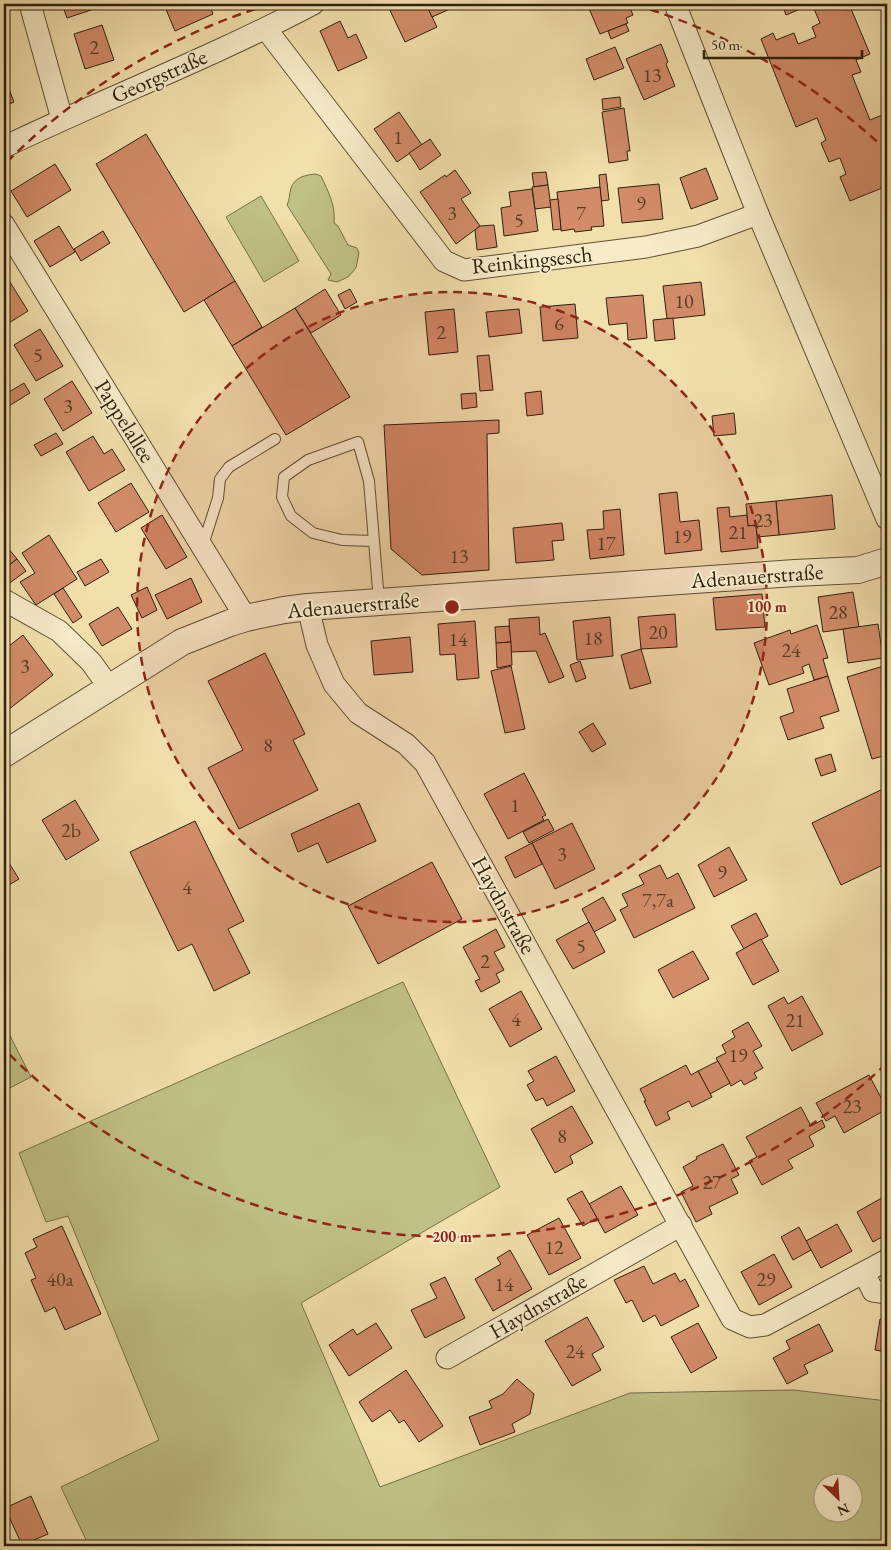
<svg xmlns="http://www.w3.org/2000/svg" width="891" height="1550" viewBox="0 0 891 1550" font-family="'EB Garamond',serif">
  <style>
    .green { fill: #c0c186; stroke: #76704a; fill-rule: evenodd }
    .building { fill: #d38c69; stroke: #2d200e }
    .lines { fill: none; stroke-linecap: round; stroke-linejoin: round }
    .service-casing { stroke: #5e5036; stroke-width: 12 }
    .minor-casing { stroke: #5e5036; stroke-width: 23 }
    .tertiary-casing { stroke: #5e5036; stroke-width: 28 }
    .service { stroke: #f7ebc9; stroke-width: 10 }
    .minor { stroke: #f7ebc9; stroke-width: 21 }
    .tertiary { stroke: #f7ebc9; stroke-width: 26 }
    .ring { fill: none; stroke: #8f2418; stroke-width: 2.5; stroke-dasharray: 9 6 }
    .labels { text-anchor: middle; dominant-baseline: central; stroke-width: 4; stroke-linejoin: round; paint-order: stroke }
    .number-label { font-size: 20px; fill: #563b25 }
    .street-label { font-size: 22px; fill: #2d200e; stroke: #f7ebc9 }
    .centre { fill: #8f2418; stroke: #f7ebc9; stroke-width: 2.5 }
    .ring-label { font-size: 15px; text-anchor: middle; font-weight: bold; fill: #8f2418; stroke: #f7ebc9; stroke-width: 4; stroke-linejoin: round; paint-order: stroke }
  </style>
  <rect width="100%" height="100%" fill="#f2e0ac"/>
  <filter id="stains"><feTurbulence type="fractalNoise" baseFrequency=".004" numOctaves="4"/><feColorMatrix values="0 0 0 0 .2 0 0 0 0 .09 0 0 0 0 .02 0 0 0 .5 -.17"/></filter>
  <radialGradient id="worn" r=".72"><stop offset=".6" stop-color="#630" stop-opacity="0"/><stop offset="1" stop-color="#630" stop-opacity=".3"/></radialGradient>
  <g class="green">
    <path d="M316,174L321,176C328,191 336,206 334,223L338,226L348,245L357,248L359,253L356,268L348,277L337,282L328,280L331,274L287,205C290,199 289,194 291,188C295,177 305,175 316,174Z"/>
    <path d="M261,196L299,261L264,282L226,217Z"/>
    <path d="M403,982L500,1187L301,1303L380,1487L630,1393L794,1390L887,1401V1546H89L61,1487L159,1440L68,1216L46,1222L19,1153ZM854,1482V1512H824V1482Z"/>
    <path d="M4,1024L31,1077L4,1091Z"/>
  </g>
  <g class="building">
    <path d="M62,4H96L97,8L67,18Z"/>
    <path d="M173,4H209L213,14L175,31L165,7Z"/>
    <path d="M387,4H426L437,27L405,42Z"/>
    <path d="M426,4H459V5L432,17Z"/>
    <path d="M587,4H639L640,7L631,10L633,15L626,18L628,23L600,34Z"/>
    <path d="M782,4H849L870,54L856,60L861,72L852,75L870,120L887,113V186L850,201L840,177L846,174L840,158L829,162L821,143L826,140L817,118L796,127L761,39L773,33L776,40L794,33L798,44L816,37L812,27L820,23L812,4L786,15Z"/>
    <path d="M340,21L348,38L356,34L367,58L338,71L320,31Z"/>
    <path d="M626,24L629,31L611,39L608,31Z"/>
    <path d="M102,25L114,60L85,69L74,34Z"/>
    <path d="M661,44L668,62L666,64L675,86L644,100L626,59Z"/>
    <path d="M615,47L624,68L594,80L586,59Z"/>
    <path d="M4,76L14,102L4,106Z"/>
    <path d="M620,97L621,107L603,110L602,99Z"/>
    <path d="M624,108L630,151H627L628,160L609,163L602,112Z"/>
    <path d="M399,112L422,145L397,162L374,129Z"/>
    <path d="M146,134L235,281L184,312L96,164Z"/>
    <path d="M430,139L441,155L420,170L409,153Z"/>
    <path d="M55,164L71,190L27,217L11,191Z"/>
    <path d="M706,168L718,199L691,209L680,178Z"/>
    <path d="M455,170L471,193L461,199L480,226L456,244L420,192L445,175L446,177Z"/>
    <path d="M546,172L548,185L534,187L532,173Z"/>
    <path d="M606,174L609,200L601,201L599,175Z"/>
    <path d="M659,184L663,219L622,223L618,188Z"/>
    <path d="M548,185L551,207L535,209L532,187Z"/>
    <path d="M600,187L604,226L591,227L592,230L575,232L574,229L561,231L557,192Z"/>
    <path d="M532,189L538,231L504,236L501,208L511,206L509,192Z"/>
    <path d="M558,199L561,229L553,230L550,200Z"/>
    <path d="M494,225L497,247L477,250L475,230L480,226Z"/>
    <path d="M59,226L75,252L50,267L34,241Z"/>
    <path d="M103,231L110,243L81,261L74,249Z"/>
    <path d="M8,279L28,311L4,326V282Z"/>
    <path d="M235,281L262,327L232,346L204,300Z"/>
    <path d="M701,282L705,315L667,319L663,286Z"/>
    <path d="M325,289L341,315L311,333L295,308Z"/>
    <path d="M350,289L357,302L345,309L338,295Z"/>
    <path d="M643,295L647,338L628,340L627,323L609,325L606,298Z"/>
    <path d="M575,304L578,338L543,341L540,307Z"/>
    <path d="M295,308L350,397L286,435L232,346Z"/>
    <path d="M454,309L458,352L429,355L425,312Z"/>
    <path d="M519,309L522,333L489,337L486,312Z"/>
    <path d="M673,318L675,339L655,341L653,320Z"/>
    <path d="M40,329L63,366L36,381L14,345Z"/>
    <path d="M489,355L493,390L480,391L477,356Z"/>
    <path d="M72,381L92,413L63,431L44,399Z"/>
    <path d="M24,383L30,393L4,409V395Z"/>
    <path d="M541,391L543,414L527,416L525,393Z"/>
    <path d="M476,393L477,407L462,409L461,394Z"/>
    <path d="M734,413L736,434L714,436L712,416Z"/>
    <path d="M499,420V433L487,434L489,570L422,575L391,549L384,425Z"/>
    <path d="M56,433L63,444L41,456L34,445Z"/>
    <path d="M93,436L104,454L112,449L125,470L89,491L66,452Z"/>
    <path d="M131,483L149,512L116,532L98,503Z"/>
    <path d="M677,492L680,522L699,520L702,550L665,554L659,494Z"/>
    <path d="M832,495L835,529L779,535L776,501Z"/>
    <path d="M776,501L779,535L757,537L756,525L748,526L746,504Z"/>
    <path d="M729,507L730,517L747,515L748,526L756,525L758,548L721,552L717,508Z"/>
    <path d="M620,509L624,555L590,559L587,530L604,529L603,511Z"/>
    <path d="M162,515L187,557L166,569L141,528Z"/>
    <path d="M562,523L564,540L552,541L554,560L516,563L513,528Z"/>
    <path d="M49,535L77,579L36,605L20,582L35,573L22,553Z"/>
    <path d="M8,548L17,559L4,569V551Z"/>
    <path d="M17,559L26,571L7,585L4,581V569Z"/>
    <path d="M101,559L109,572L85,586L77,572Z"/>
    <path d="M191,578L202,602L167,619L155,595Z"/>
    <path d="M147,587L157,610L142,618L131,595Z"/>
    <path d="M63,588L82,617L73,623L54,594Z"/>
    <path d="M853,592L859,627L823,632L818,597Z"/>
    <path d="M762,594L765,627L716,630L713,598Z"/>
    <path d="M118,607L132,629L102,646L89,624Z"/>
    <path d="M675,614L677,647L641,649L638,617Z"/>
    <path d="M539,617L540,635L545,633L564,677L549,683L536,651L511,652L509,619Z"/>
    <path d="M610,617L613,656L577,660L573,621Z"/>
    <path d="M475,621L479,678L457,680L455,654L440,655L438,624Z"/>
    <path d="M878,624L883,658L848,663L843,629Z"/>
    <path d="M817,625L828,658L823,659L828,676L814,680L809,664L802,667L804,673L769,685L754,643L790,630L791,634Z"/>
    <path d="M509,626L511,642L496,643L495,627Z"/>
    <path d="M23,635L53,675L4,713V658L7,656L4,650Z"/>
    <path d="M410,637L413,672L374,675L371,641Z"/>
    <path d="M511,642L512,665L497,668L496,643Z"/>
    <path d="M641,649L651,683L630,689L621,655Z"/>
    <path d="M265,653L305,734L293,740L318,790L239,829L208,768L243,750L208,681Z"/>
    <path d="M580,661L586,678L576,682L570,665Z"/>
    <path d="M887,665V755L872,759L847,677Z"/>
    <path d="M511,666L525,729L505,733L491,671Z"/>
    <path d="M828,676L839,711L820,717L824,728L788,740L780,717L794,712L787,689Z"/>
    <path d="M593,723L606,744L592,752L579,732Z"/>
    <path d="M831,754L836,771L821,776L815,759Z"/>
    <path d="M524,773L546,815L542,817L544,820L508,839L484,794Z"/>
    <path d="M887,787V863L841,885L812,823Z"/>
    <path d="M75,800L99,840L66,860L42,820Z"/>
    <path d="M359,803L376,841L327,863L318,843L298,852L291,834Z"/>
    <path d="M548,819L554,830L529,843L523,832Z"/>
    <path d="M195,821L244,921L228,929L250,973L214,991L192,944L178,951L130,852Z"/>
    <path d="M572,823L595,869L555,889L532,843Z"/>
    <path d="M532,843L542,864L515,878L505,857Z"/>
    <path d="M729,847L747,880L714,897L698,865Z"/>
    <path d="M4,855L19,879L4,888Z"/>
    <path d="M432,862L462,919L378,964L348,906Z"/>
    <path d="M660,865L667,879L678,873L695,908L634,938L620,910L628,906L622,894L644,884L639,875Z"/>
    <path d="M603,897L616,920L594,932L582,909Z"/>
    <path d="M756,913L768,936L744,949L731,926Z"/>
    <path d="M589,922L605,952L573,969L556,940Z"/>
    <path d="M496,929L505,947L494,952L504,970L496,974L500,982L481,992L475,981L480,979L463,947Z"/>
    <path d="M761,939L779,971L753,985L736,953Z"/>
    <path d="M693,951L709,979L673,998L658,970Z"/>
    <path d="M521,991L542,1029L510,1047L489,1009Z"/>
    <path d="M802,996L823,1034L792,1051L768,1006L784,997L788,1004Z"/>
    <path d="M748,1022L762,1046L753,1051L763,1068L754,1073L757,1078L744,1085L741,1080L731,1086L716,1058L726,1053L722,1045L735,1037L732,1031Z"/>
    <path d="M556,1056L575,1091L547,1106L543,1098L536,1101L527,1085L534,1081L528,1071Z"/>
    <path d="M718,1061L730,1083L710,1094L698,1071Z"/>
    <path d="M686,1065L691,1075L698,1071L712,1097L692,1107L689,1101L667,1112L670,1119L656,1126L644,1101H646L640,1089Z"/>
    <path d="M869,1075L887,1109L844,1133L835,1116L826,1121L816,1103Z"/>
    <path d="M572,1106L593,1143L570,1156L573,1163L555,1173L531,1129Z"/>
    <path d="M801,1107L811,1126L822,1120L825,1127L809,1136L814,1146L788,1160L793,1168L762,1185L749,1161L757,1157L746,1137Z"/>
    <path d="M723,1144L739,1175L731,1179L738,1193L709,1207L712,1214L696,1222L681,1192L693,1186L683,1167L697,1159L696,1157Z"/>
    <path d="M621,1186L638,1215L605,1233L589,1204Z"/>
    <path d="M582,1191L597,1218L583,1226L567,1199Z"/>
    <path d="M887,1195V1234L873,1242L857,1212Z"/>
    <path d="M559,1218L581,1258L549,1275L527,1235Z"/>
    <path d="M837,1224L852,1251L821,1268L806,1241Z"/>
    <path d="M62,1226L101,1314L65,1330L55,1307L45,1312L31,1280L36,1278L25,1253L37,1247L33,1239Z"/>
    <path d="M799,1227L811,1250L793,1260L781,1237Z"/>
    <path d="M510,1250L532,1289L493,1311L475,1279L501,1264L497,1258Z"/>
    <path d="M774,1254L792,1287L759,1305L741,1272Z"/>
    <path d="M644,1266L653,1284L675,1273L680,1282L685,1279L699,1306L661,1326L655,1315L643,1322L632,1300L626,1303L614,1280Z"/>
    <path d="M445,1277L465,1318L425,1338L411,1310L437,1298L430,1284Z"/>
    <path d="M587,1317L604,1347L592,1354L601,1370L572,1386L545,1341Z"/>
    <path d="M880,1319L887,1320V1352L875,1350Z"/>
    <path d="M376,1323L392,1348L349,1376L329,1345L353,1329L357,1335Z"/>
    <path d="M698,1323L717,1358L691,1373L671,1337Z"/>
    <path d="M819,1324L833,1351L804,1365L808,1373L787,1384L773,1358L790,1349L786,1341Z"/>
    <path d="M406,1370L443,1426L419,1442L404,1420L399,1423L390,1410L372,1422L359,1402Z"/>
    <path d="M517,1379L534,1394L530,1414L512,1424L515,1432L480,1445L469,1417L492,1408L489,1401L503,1394Z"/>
    <path d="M31,1496L48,1534L22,1545L5,1508Z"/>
  </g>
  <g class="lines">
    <g class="service-casing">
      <g id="service">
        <path d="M374,541L342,540L313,533L291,516L282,497L284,477L308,460L358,442L369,481L379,601"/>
        <path d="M203,545L218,498L220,479L229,467L275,439"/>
      </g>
    </g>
    <g class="minor-casing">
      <g id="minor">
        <path d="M30,4L62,119"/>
        <path d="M675,4L758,214L887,519"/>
        <path d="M266,29L444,261L464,270L646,247L698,236L758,214"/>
        <path d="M4,147C106,98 213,57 313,4"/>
        <path d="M4,225L246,618"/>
        <path d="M4,600L59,631L91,662L109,687"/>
        <path d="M308,607L317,645L334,684L358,713L406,744L425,763L732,1319L750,1327L765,1325L887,1260"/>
        <path d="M864,1273L873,1291L887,1293"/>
        <path d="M447,1358L681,1225"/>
      </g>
    </g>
    <g class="tertiary-casing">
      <path id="tertiary" d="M4,754L182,642L230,623L246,618L284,610L308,607L795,573L858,570L887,561"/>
    </g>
    <use href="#service" class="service"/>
    <use href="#minor" class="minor"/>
    <use href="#tertiary" class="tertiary"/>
  </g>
  <circle cx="452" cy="607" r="315" fill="#8f2418" fill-opacity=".12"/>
  <g class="ring">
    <circle cx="452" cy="607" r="315"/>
    <path d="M886 1064A630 630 0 0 1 7 1052M7 162A630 630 0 0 1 268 5M636 5A630 630 0 0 1 886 150"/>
  </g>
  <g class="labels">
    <g class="number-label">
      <text x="94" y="47">2</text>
      <text x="652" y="75">13</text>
      <text x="398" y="137">1</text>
      <text x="641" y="203">9</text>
      <text x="452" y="213">3</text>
      <text x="581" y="213">7</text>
      <text x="519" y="220">5</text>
      <text x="684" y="301">10</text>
      <text x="559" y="323">6</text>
      <text x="441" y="332">2</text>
      <text x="38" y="355">5</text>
      <text x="68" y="406">3</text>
      <text x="763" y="520">23</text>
      <text x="738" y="532">21</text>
      <text x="682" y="536">19</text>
      <text x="606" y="543">17</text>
      <text x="459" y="556">13</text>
      <text x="838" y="612">28</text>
      <text x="658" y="632">20</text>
      <text x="593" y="638">18</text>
      <text x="458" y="639">14</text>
      <text x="791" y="650">24</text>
      <text x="25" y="666">3</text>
      <text x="268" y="745">8</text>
      <text x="515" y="805">1</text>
      <text x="71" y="830">2b</text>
      <text x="562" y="854">3</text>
      <text x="722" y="872">9</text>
      <text x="187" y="887">4</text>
      <text x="658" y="900">7,7a</text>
      <text x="581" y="946">5</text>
      <text x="485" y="961">2</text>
      <text x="516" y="1019">4</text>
      <text x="795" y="1020">21</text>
      <text x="738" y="1055">19</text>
      <text x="852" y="1106">23</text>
      <text x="562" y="1136">8</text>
      <text x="712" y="1182">27</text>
      <text x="554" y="1247">12</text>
      <text x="60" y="1279">40a</text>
      <text x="766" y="1279">29</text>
      <text x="504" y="1284">14</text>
      <text x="575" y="1351">24</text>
    </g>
    <g class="street-label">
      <text transform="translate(159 76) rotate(-24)">Georgstraße</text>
      <text transform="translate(532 260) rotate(-6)">Reinkingsesch</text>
      <text transform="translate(125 421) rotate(58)">Pappelallee</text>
      <text transform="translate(757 576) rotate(-4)">Adenauerstraße</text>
      <text transform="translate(353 605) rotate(-5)">Adenauerstraße</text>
      <text transform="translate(504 905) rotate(61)">Haydnstraße</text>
      <text transform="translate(538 1306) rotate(-30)">Haydnstraße</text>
    </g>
  </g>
  <circle cx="452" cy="607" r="8" class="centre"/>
  <g class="ring-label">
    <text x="767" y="612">100 m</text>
    <text x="452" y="1242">200 m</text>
  </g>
  <rect width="891" height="1550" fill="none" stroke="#f2e0ac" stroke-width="20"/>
  <rect x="5" y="5" width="881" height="1540" fill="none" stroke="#2d200e" stroke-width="2.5"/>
  <rect x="10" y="10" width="871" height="1530" fill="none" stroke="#2d200e"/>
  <g transform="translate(838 1498) rotate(155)"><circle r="24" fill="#f7ebc9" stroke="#a69a7e"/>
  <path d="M0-4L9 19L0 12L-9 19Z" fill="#8f2418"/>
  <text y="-8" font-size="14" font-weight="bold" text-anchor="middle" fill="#2d200e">N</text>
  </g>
  <path d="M704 50v8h158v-8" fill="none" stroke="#2d200e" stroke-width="2.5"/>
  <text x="711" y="50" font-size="15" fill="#2d200e" stroke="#f7ebc9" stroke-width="4" paint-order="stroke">50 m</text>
  <rect width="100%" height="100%" filter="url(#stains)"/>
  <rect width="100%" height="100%" fill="url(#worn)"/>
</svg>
